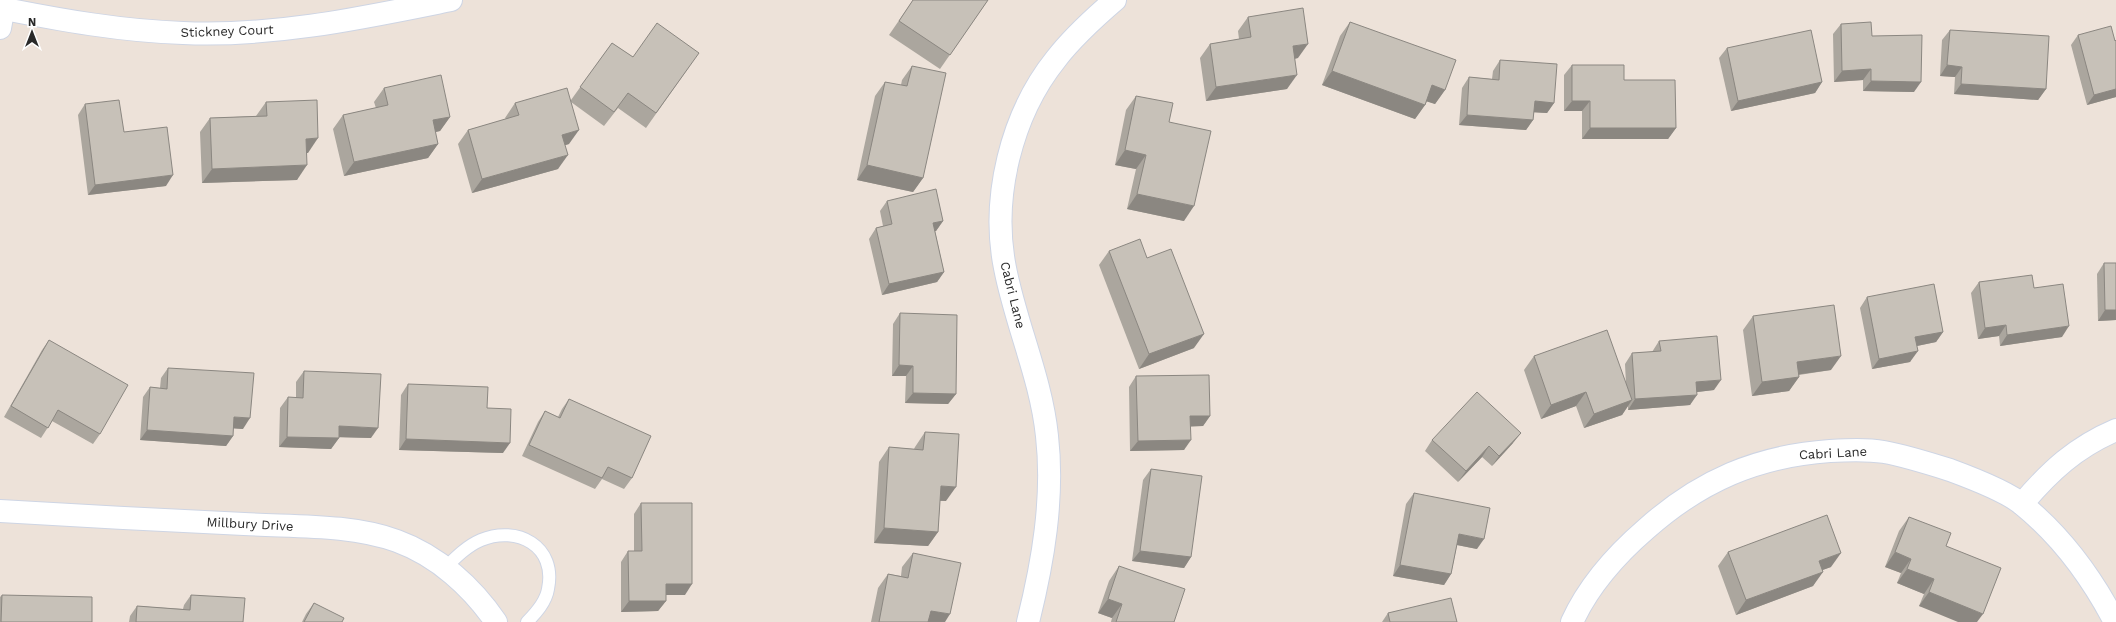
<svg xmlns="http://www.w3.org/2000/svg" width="2116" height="622" viewBox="0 0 2116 622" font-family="'Work Sans',sans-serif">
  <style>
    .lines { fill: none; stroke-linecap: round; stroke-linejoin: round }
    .lane-casing { stroke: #ced5e4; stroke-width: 14 }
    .street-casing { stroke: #ced5e4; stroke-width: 24 }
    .lane { stroke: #fff; stroke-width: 12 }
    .street { stroke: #fff; stroke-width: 22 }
    .wall { fill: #aba69e }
    .shaded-wall { fill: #8b8781 }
    .building { fill: #c7c1b8; stroke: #8b8781 }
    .labels { text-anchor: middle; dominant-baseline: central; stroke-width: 3; stroke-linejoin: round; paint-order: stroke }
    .street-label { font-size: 13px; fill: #292929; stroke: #fff }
  </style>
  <rect width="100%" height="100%" fill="#ede2d9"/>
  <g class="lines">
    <g class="lane-casing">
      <path id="lane" d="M445,568C456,557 467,546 481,540C517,525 557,546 548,589C546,602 536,613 527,622"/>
    </g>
    <g class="street-casing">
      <g id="street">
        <path d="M0,8C60,20 122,31 183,33C274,37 362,18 451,0"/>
        <path d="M0,28L5,0"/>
        <path d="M2022,504C2050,471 2076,447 2116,430"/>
        <path d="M0,511C81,516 163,520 244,524C294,527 350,524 397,541C438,556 472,587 496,622"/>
        <path d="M1028,622C1043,562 1054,498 1047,436C1041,378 1016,325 1005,268C991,198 1011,115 1056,59C1073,37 1094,18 1115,0"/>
        <path d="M1572,622C1588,587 1617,554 1646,529C1700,481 1757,456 1830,451C1848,450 1866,449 1884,452C1906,456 1928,463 1950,470C1969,477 2008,492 2023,505C2062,537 2092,578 2115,622"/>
      </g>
    </g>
    <use href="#lane" class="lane"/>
    <use href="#street" class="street"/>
  </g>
  <g class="wall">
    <path d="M913,0H988L940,69L889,35Z"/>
    <path d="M1248,17L1298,58L1295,59L1287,89L1206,101L1200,58L1210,44L1239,39L1238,31Z"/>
    <path d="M1350,22L1445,90L1435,104L1427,101L1425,105L1415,119L1322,85L1340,36Z"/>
    <path d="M1841,24L1872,36L1914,92L1863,91V80L1834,82L1833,34Z"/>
    <path d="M1950,30L2046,89L2038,100L1954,94L1955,77L1940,76L1942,40Z"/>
    <path d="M2078,35L2116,97L2087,105L2071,45Z"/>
    <path d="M612,43L633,57L689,67L646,128L618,108L604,126L571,102L569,144L565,145L558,169L472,193L458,144L468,130L506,119L505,118L515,103L571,100Z"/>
    <path d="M1727,48L1822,82L1815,93L1731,111L1719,58Z"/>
    <path d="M1500,60L1554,103L1547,113L1534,112L1533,120L1526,130L1459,125L1462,88L1469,77L1492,79L1493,71Z"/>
    <path d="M1572,65L1624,80L1676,128L1668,139H1582V111H1564V75Z"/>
    <path d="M912,66L923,178L913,192L857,180L875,96L885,82L901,85L902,80Z"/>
    <path d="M384,88L450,117L440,131L435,132L438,144L428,158L344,176L333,129L343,115L376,108L374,102Z"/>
    <path d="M1136,96L1169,122L1184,221L1127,209L1136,169L1115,165L1126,110Z"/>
    <path d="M266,102L308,153H307L297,180L202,183L200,132L210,118L256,116Z"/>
    <path d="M85,104L124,132L166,186L88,195L78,115Z"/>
    <path d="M887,201L943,221L936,231H935L944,272L937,282L882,295L869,239L876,228L883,226L880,211Z"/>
    <path d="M1109,251L1147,258L1194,348L1139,369L1099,265Z"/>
    <path d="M2104,263L2116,320L2098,321L2097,274Z"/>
    <path d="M1979,282L2034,288L2062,337L2000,346L1999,336L1978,339L1971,293Z"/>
    <path d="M1867,297L1943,332L1936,342L1917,346L1910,362L1872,369L1860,308Z"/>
    <path d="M900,313L956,394L948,404L905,403L906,376H892L893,324Z"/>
    <path d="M1753,316L1831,370L1799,375V377L1789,391L1752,396L1743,330Z"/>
    <path d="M49,340L100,434L93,444L52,421L41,438L4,417L42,350Z"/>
    <path d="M1659,341L1714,390L1697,392L1690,405L1628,410V406L1622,415L1584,428L1576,406L1541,419L1524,370L1534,356L1626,384L1625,364L1632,353L1652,352Z"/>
    <path d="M168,368L243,429L233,428V436L226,446L140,440L143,397L150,387L160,388L161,378Z"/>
    <path d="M304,371L371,438L339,437V438L331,449L279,447L280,408L288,397L296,398V382Z"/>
    <path d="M1136,376L1210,416L1203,426H1191L1184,450L1130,451L1129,387Z"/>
    <path d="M408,384L487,408L503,453L399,450L401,395Z"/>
    <path d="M569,399L632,478L624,489L602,479L595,489L522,456L538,422L545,411L558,417L562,409Z"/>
    <path d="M925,432L946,501H940L938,532L928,546L874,543L879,462L889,447L914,449L915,447Z"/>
    <path d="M1432,440L1513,443L1492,466L1482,457L1458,482L1425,451Z"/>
    <path d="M1151,469L1191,557L1184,568L1132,561L1143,480Z"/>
    <path d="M1414,493L1477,549L1457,545L1451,574L1444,585L1393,576L1406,504Z"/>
    <path d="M641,503L685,595H666V601L658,611L621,612V562L628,551H634V514Z"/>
    <path d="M1909,517L1946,546L1977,622L1919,606L1924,594L1897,583L1901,573L1885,567L1899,531Z"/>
    <path d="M1728,552L1831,567L1822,570L1813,586L1736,615L1718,566Z"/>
    <path d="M913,553L945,622H871L878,588L888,574L901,576L902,567Z"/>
    <path d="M1119,566L1174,622H1111L1112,618L1098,613L1109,581Z"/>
    <path d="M2,595L92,622H0V597Z"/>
    <path d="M191,595L243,622H129L130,616L137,606L183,609L184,605Z"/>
    <path d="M314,603L342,622H302L306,614Z"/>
    <path d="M1388,613L1457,622H1382Z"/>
  </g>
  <g class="shaded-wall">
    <path d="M1308,44L1298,58L1283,60L1293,46Z"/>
    <path d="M1947,65L1962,67L1955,77L1940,76Z"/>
    <path d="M1871,69L1863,80L1834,82L1842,71Z"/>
    <path d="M1332,71L1425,105L1415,119L1322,85Z"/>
    <path d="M1297,75L1287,89L1206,101L1216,87Z"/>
    <path d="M1871,81L1921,82L1914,92L1863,91Z"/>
    <path d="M1822,82L1815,93L1731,111L1738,101Z"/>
    <path d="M1961,84L2046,89L2038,100L1954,94Z"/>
    <path d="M1432,85L1445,90L1435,104L1422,100Z"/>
    <path d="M2116,89V97L2087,105L2094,95Z"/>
    <path d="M1535,101L1554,103L1547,113L1527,112Z"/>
    <path d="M1572,101H1590L1582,111H1564Z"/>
    <path d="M1467,115L1533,120L1526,130L1459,125Z"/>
    <path d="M450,117L440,131L423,135L433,120Z"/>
    <path d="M1590,128H1676L1668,139H1582Z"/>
    <path d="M579,130L569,144L552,149L562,135Z"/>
    <path d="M318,138L308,153H296L306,139Z"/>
    <path d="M438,144L428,158L344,176L354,162Z"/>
    <path d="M1125,150L1146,155L1136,169L1115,165Z"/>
    <path d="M568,155L558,169L472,193L482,179Z"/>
    <path d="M307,165L297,180L202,183L212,169Z"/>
    <path d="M867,165L923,178L913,192L857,180Z"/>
    <path d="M173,175L166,186L88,195L95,185Z"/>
    <path d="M1137,194L1194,206L1184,221L1127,209Z"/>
    <path d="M943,221L936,231L926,233L933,223Z"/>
    <path d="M944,272L937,282L882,295L889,284Z"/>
    <path d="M2105,310H2116V320L2098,321Z"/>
    <path d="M2006,325L1999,336L1978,339L1985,328Z"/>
    <path d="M2069,326L2062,337L2000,346L2007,335Z"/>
    <path d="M1943,332L1936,342L1907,348L1915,337Z"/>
    <path d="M1204,334L1194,348L1139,369L1149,354Z"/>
    <path d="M1918,351L1910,362L1872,369L1879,359Z"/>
    <path d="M1841,356L1831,370L1787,376L1797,362Z"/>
    <path d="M899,365L913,366L906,376H892Z"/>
    <path d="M1799,377L1789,391L1752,396L1762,382Z"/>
    <path d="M1721,380L1714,390L1689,393L1696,382Z"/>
    <path d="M1586,392L1576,406L1541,419L1551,405Z"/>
    <path d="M913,393L956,394L948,404L905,403Z"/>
    <path d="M1697,395L1690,405L1628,410L1635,399Z"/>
    <path d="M1632,400L1622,415L1584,428L1594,414Z"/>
    <path d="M1190,416H1210L1203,426L1183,427Z"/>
    <path d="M234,417L250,418L243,429L227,428Z"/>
    <path d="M339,426L378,428L371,438L332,437Z"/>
    <path d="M147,430L233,436L226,446L140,440Z"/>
    <path d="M1521,433L1513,443L1492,466L1499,456Z"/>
    <path d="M287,437L339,438L331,449L279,447Z"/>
    <path d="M406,439L510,443L503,453L399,450Z"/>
    <path d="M1191,440L1184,450L1130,451L1138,441Z"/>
    <path d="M1489,446L1482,457L1458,482L1466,471Z"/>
    <path d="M941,486L956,487L946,501L931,500Z"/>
    <path d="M884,528L938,532L928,546L874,543Z"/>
    <path d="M1459,534L1484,539L1477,549L1452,544Z"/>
    <path d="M1140,551L1191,557L1184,568L1132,561Z"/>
    <path d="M1895,552L1911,559L1901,573L1885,567Z"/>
    <path d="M1841,553L1831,567L1809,575L1819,561Z"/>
    <path d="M1400,565L1451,574L1444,585L1393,576Z"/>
    <path d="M1907,569L1934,579L1924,594L1897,583Z"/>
    <path d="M1823,572L1813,586L1736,615L1746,600Z"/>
    <path d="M666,584H692L685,595H658Z"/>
    <path d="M1929,592L1983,614L1977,622H1958L1919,606Z"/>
    <path d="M1108,599L1122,604L1112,618L1098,613Z"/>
    <path d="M629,601H666L658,611L621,612Z"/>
    <path d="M931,611L950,614L945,622H923Z"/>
  </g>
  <g class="building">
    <path d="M913,0H988L950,55L899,21Z"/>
    <path d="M1303,8L1308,44L1293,46L1297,75L1216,87L1210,44L1251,37L1248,17Z"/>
    <path d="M1350,22L1456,60L1445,90L1432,85L1425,105L1332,71Z"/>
    <path d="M1871,22L1872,36L1922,35L1921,82L1871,81V69L1842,71L1841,24Z"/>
    <path d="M657,23L699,53L656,113L628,93L614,112L580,87L612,43L633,57Z"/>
    <path d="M2111,26L2115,41L2116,40V89L2094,95L2078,35Z"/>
    <path d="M1811,30L1822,82L1738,101L1727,48Z"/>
    <path d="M1950,30L2049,36L2046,89L1961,84L1962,67L1947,65Z"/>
    <path d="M1500,60L1557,64L1554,103L1535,101L1533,120L1467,115L1469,77L1499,80Z"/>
    <path d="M1572,65H1624V80H1675L1676,128H1590V101H1572Z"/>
    <path d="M912,66L946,73L923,178L867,165L885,82L907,86Z"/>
    <path d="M441,75L450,117L433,120L438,144L354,162L343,115L388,105L384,88Z"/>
    <path d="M567,88L579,130L562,135L568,155L482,179L468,130L519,115L515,103Z"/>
    <path d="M1136,96L1173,103L1169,122L1211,131L1194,206L1137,194L1146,155L1125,150Z"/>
    <path d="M119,100L124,132L167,127L173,175L95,185L85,104Z"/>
    <path d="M317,100L318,138L306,139L307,165L212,169L210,118L267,116L266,102Z"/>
    <path d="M936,189L943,221L933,223L944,272L889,284L876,228L892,224L887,201Z"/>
    <path d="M1140,239L1147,258L1171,249L1204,334L1149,354L1109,251Z"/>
    <path d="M2104,263H2116V310H2105Z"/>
    <path d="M2032,275L2034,288L2063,284L2069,326L2007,335L2006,325L1985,328L1979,282Z"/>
    <path d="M1934,284L1943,332L1915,337L1918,351L1879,359L1867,297Z"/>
    <path d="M1834,305L1841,356L1797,362L1799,377L1762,382L1753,316Z"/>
    <path d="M900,313L957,315L956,394L913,393V366L899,365Z"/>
    <path d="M1607,330L1632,400L1594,414L1586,392L1551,405L1534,356Z"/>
    <path d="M1717,336L1721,380L1696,382L1697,395L1635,399L1632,353L1661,351L1659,341Z"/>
    <path d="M49,340L128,385L100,434L58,410L48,428L11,406Z"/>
    <path d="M168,368L254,373L250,418L234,417L233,436L147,430L150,387L167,389Z"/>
    <path d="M304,371L381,374L378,428L339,426V438L287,437L288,397L303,398Z"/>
    <path d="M1209,375L1210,416H1190L1191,440L1138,441L1136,376Z"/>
    <path d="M408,384L488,387L487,408L511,409L510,443L406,439Z"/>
    <path d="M1477,392L1521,433L1499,456L1489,446L1466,471L1432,440Z"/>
    <path d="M569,399L651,436L632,478L608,467L602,478L529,445L545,411L560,418Z"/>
    <path d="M925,432L959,434L956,487L941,486L938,532L884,528L889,447L923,450Z"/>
    <path d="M1151,469L1202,476L1191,557L1140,551Z"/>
    <path d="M1414,493L1490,508L1484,539L1459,534L1451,574L1400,565Z"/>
    <path d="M641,503H692V584H666V601H629L628,551H642Z"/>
    <path d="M1827,515L1841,553L1819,561L1823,572L1746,600L1728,552Z"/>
    <path d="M1909,517L1951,533L1946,546L2001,568L1983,614L1929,592L1934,579L1907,569L1911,559L1895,552Z"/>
    <path d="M913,553L961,563L950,614L931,611L928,622H879L888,574L908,578Z"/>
    <path d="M1119,566L1185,589L1174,622H1116L1122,604L1108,599Z"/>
    <path d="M2,595L92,597V622H1Z"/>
    <path d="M191,595L245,598L243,622H136L137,606L190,610Z"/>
    <path d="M1451,598L1457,622H1390L1388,613Z"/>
    <path d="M314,603L344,618L342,622H304Z"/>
  </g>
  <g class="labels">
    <g class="street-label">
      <text transform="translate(227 31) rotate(-2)">Stickney Court</text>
      <text transform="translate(1013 295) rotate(76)">Cabri Lane</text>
      <text transform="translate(1833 453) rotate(-3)">Cabri Lane</text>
      <text transform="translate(250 524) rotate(3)">Millbury Drive</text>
    </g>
  </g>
  <g transform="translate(32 32)" stroke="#ffffff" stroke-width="3" paint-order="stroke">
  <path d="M0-3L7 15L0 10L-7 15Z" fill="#292929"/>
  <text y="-6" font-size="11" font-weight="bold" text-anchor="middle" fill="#292929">N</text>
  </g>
</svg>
